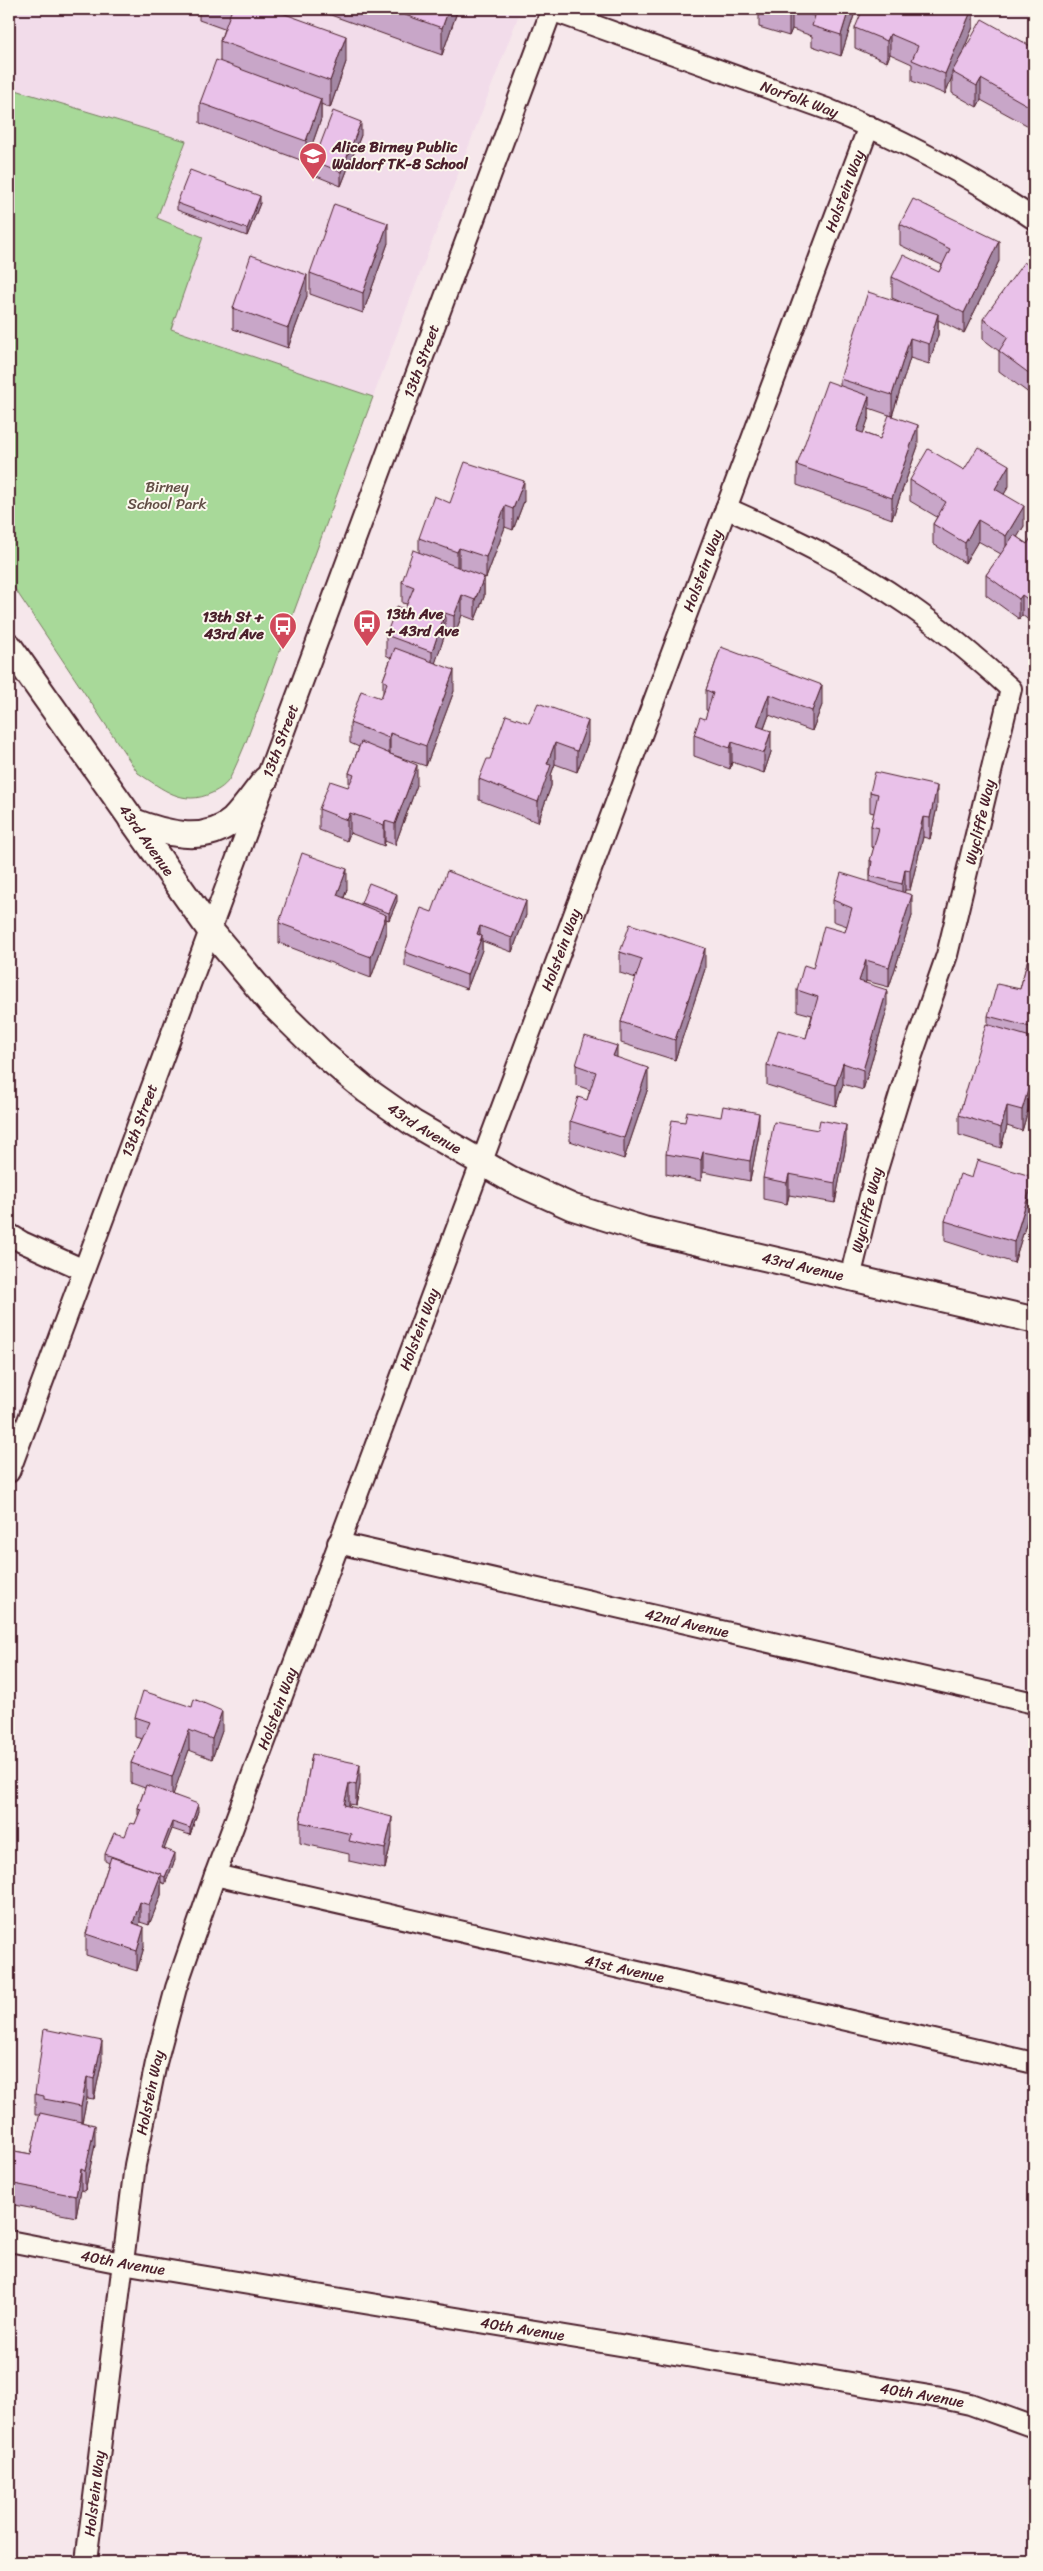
<svg xmlns="http://www.w3.org/2000/svg" width="1043" height="2571" viewBox="0 0 1043 2571" font-family="Sriracha,sans-serif">
  <style>
    .built { fill: #f2dcea }
    .green { fill: #a8d999; stroke: #797c62 }
    .lines { fill: none; stroke-linecap: round; stroke-linejoin: round }
    .minor-casing { stroke: #4a1f2b; stroke-width: 24 }
    .tertiary-casing { stroke: #4a1f2b; stroke-width: 29 }
    .minor { stroke: #fbf7ec; stroke-width: 20 }
    .tertiary { stroke: #fbf7ec; stroke-width: 25 }
    .wall { fill: #c8a6c8; stroke: #4a1f2b }
    .shaded-wall { fill: #a387a3; stroke: #4a1f2b }
    .building { fill: #e9c1e9; stroke: #4a1f2b }
    .labels { text-anchor: middle; dominant-baseline: central; stroke-width: 4; stroke-linejoin: round; paint-order: stroke }
    .street-label { font-size: 15px; fill: #4a1f2b; stroke: #fbf7ec }
    .poi-label { font-size: 15px; font-weight: bold; fill: #4a1f2b; stroke: #fbf7ec; text-anchor: start }
    .park-label { font-size: 15px; fill: #624e46; stroke: #fbf7ec }
  </style>
  <rect width="100%" height="100%" fill="#f6e7eb"/>
  <filter id="ink" filterUnits="userSpaceOnUse"><feTurbulence type="fractalNoise" baseFrequency=".02" numOctaves="2"/><feDisplacementMap in="SourceGraphic" scale="10" xChannelSelector="R" yChannelSelector="G"/><feConvolveMatrix kernelMatrix="1 2 1 2 8 2 1 2 1" color-interpolation-filters="sRGB"/></filter>
  <g filter="url(#ink)">
    <path class="built" d="M9,9H521L373,397L171,329L203,237L157,218L186,141L9,88Z"/>
    <path class="green" d="M9,88L186,141L157,218L203,237L171,329L373,397L246,742C241,754 236,766 230,778C226,785 220,789 212,793C182,807 163,789 138,773L9,580Z"/>
    <g class="lines">
      <g class="minor-casing">
        <g id="minor">
          <path id="s1" d="M551,10L827,109C900,139 969,175 1034,219"/>
          <path d="M726,508C789,536 851,565 908,605C944,630 978,659 1011,689L947,955L912,1055L875,1176L850,1278"/>
          <path d="M9,1234L22,1242L84,1270"/>
          <path id="s2" d="M9,1472L552,9"/>
          <path id="s3" d="M338,1543L1034,1703"/>
          <path id="s4" d="M215,1875L1034,2063"/>
          <path id="s5" d="M9,2241L122,2263L942,2398L970,2404L1034,2427"/>
          <path id="s6" d="M86,2562L135,2165L156,2063L176,1988L215,1875L869,126"/>
        </g>
      </g>
      <g class="tertiary-casing">
        <g id="tertiary">
          <path id="s7" d="M9,646L210,930L272,1004L322,1053L366,1090L413,1123L512,1180L572,1207L645,1230L1034,1320"/>
          <path d="M132,821C163,833 205,845 233,820C245,808 255,793 265,780"/>
        </g>
      </g>
      <use href="#minor" class="minor"/>
      <use href="#tertiary" class="tertiary"/>
    </g>
    <g class="wall">
      <path d="M199,9H271L346,62L330,108L321,104V119L306,162L200,123V103L220,62V41L224,29L199,20Z"/>
      <path d="M314,9H458L442,55Z"/>
      <path d="M759,9H856L841,56L812,46V36L792,29L789,36L759,27Z"/>
      <path d="M973,9V27L960,57L1034,48V129L981,100L977,107L952,93V77L945,94L912,81V64L890,54L887,62L855,48V28Z"/>
      <path d="M361,135L341,186L314,175V161Z"/>
      <path d="M177,203H260L247,236L177,210Z"/>
      <path d="M900,224L999,261L964,333L938,320V335L929,364L910,358L892,416L869,408V417L863,433L880,439L918,446L892,519L797,485V465L840,386V379L905,304L892,298V277L939,272L942,265L900,245Z"/>
      <path d="M388,243L363,313L310,294V273Z"/>
      <path d="M1034,269V397L999,371V351L983,339V319Z"/>
      <path d="M307,296L288,348L233,329V308Z"/>
      <path d="M964,470L1009,486L1004,494L1024,526L1017,537L1027,544L1034,534V624L1022,615L1019,619L986,595V575L1001,554L978,541L965,563L933,544V524L937,517L910,501V480Z"/>
      <path d="M524,501L513,530L505,527L486,578L484,577V597L475,620L462,615L454,636L445,634L435,663L454,691L426,766L390,754L417,785L395,845L385,841L384,846L350,833L347,841L319,830V809L348,787L349,786V773L359,747L350,743V723L381,698L383,693V680L391,658L386,655V635L405,609L407,604L402,603V582L419,552V538L450,503Z"/>
      <path d="M1034,511V533L1030,530V516Z"/>
      <path d="M721,647L822,705L812,731L769,715L764,729L771,752L764,773L732,762L730,769L694,756V735L705,719L708,711L706,710V690Z"/>
      <path d="M529,723L588,742L577,772L555,764L551,775V786L538,822L479,800V779Z"/>
      <path d="M870,792L937,807L930,839L923,837L910,890H905L904,893L912,916L889,987L866,981L865,983L887,1010L863,1090L843,1084L836,1106L767,1085V1065L806,1038L812,1015L797,1011V990L813,968L845,932L847,926L833,921V900L870,882V861L874,848L871,847V826L874,813L870,812Z"/>
      <path d="M347,889L344,898L361,905V903L397,901L389,920L386,919V935L371,978L279,943V923Z"/>
      <path d="M432,912L526,915L512,952L482,941V950L467,989L405,966V952Z"/>
      <path d="M1034,936V1090L1022,1131L1007,1126L1001,1148L959,1135V1115L988,1024V1016L1020,989Z"/>
      <path d="M620,952L705,969L675,1060L621,1043V1022L636,978L620,973Z"/>
      <path d="M617,1057L648,1088L624,1159L570,1141V1121L587,1100L590,1090L576,1085V1065Z"/>
      <path d="M759,1134L750,1181L703,1172L701,1181L666,1174V1154Z"/>
      <path d="M846,1145L835,1203L789,1195L787,1204L763,1199V1178Z"/>
      <path d="M1034,1177V1198L1014,1263L945,1241V1221L972,1178Z"/>
      <path d="M1034,1216V1259H1030V1238Z"/>
      <path d="M135,1717L222,1731L212,1759L189,1750L173,1794L198,1811L190,1835L172,1829L164,1849L175,1860L165,1884L161,1882V1895L149,1925L140,1922L139,1925L144,1947L137,1971L86,1955V1934L109,1863L105,1861V1854L125,1836L135,1824L139,1815H138V1808L145,1788L131,1783V1763L142,1739L135,1737Z"/>
      <path d="M312,1754L360,1785L356,1805L349,1804L348,1806L392,1838L385,1869L349,1861V1854L300,1843V1822Z"/>
      <path d="M102,2061L94,2099L87,2098L82,2122L95,2145L85,2191L81,2190L76,2217L9,2204V2150L31,2154L40,2115H35V2094Z"/>
    </g>
    <g class="shaded-wall">
      <path d="M449,9H458L442,55V28Z"/>
      <path d="M792,9V29L789,36V16Z"/>
      <path d="M849,9H856L841,56V35Z"/>
      <path d="M972,9H973V27L954,73L952,72V77L945,94V74Z"/>
      <path d="M890,34V54L887,62V41Z"/>
      <path d="M346,36V62L330,108V81Z"/>
      <path d="M981,79V100L977,107V86Z"/>
      <path d="M321,99V119L306,162V141Z"/>
      <path d="M361,122V135L341,186V172Z"/>
      <path d="M260,196V203L247,236V229Z"/>
      <path d="M388,223V243L363,313V293Z"/>
      <path d="M999,241V261L964,333V313Z"/>
      <path d="M307,275V296L288,348V328Z"/>
      <path d="M938,314V335L929,364V344Z"/>
      <path d="M910,338V358L892,416V395Z"/>
      <path d="M869,396V417L857,451V431Z"/>
      <path d="M918,425V446L892,519V498Z"/>
      <path d="M1009,465V486L995,509V489Z"/>
      <path d="M524,481V501L513,530V509Z"/>
      <path d="M505,506V527L486,578V557Z"/>
      <path d="M1024,506V526L1006,556V536Z"/>
      <path d="M978,520V541L965,563V543Z"/>
      <path d="M459,548V569L457,573V552Z"/>
      <path d="M484,577V597L475,620V600Z"/>
      <path d="M462,595V615L454,636V616Z"/>
      <path d="M1022,595V615L1019,619V599Z"/>
      <path d="M445,613V634L432,673V652Z"/>
      <path d="M454,670V691L426,766V746Z"/>
      <path d="M822,685V705L812,731V711Z"/>
      <path d="M769,694V715L757,747V726Z"/>
      <path d="M588,721V742L577,772V751Z"/>
      <path d="M771,731V752L764,773V753Z"/>
      <path d="M390,733V754L389,758V738Z"/>
      <path d="M732,742V762L730,769V748Z"/>
      <path d="M555,743V764L551,775V786L538,822V802L547,764Z"/>
      <path d="M417,765V785L395,845V824Z"/>
      <path d="M937,786V807L930,839V818Z"/>
      <path d="M350,813V833L347,841V820Z"/>
      <path d="M923,817V837L910,890V870Z"/>
      <path d="M385,821V841L384,846V825Z"/>
      <path d="M347,869V889L337,916V895Z"/>
      <path d="M905,869V890L902,904V884Z"/>
      <path d="M397,894V901L389,920V913Z"/>
      <path d="M912,895V916L889,987V967Z"/>
      <path d="M526,901V915L512,952V938Z"/>
      <path d="M386,915V935L371,978V957Z"/>
      <path d="M480,926V940L477,934Z"/>
      <path d="M482,936V950L467,989V975Z"/>
      <path d="M705,948V969L675,1060V1040Z"/>
      <path d="M866,960V981L859,1002V981Z"/>
      <path d="M887,990V1010L863,1090V1070Z"/>
      <path d="M617,1046V1066L613,1056Z"/>
      <path d="M843,1063V1084L836,1106V1085Z"/>
      <path d="M648,1068V1088L624,1159V1138Z"/>
      <path d="M1034,1070V1090L1022,1131V1110Z"/>
      <path d="M1007,1106V1126L1001,1148V1128Z"/>
      <path d="M759,1113V1134L750,1181V1161Z"/>
      <path d="M846,1125V1145L835,1203V1183Z"/>
      <path d="M703,1152V1172L701,1181V1160Z"/>
      <path d="M789,1174V1195L787,1204V1183Z"/>
      <path d="M1034,1178V1198L1014,1263V1242Z"/>
      <path d="M222,1711V1731L212,1759V1739Z"/>
      <path d="M189,1730V1750L172,1798V1777Z"/>
      <path d="M360,1764V1785L356,1805V1785Z"/>
      <path d="M349,1783V1804L344,1826V1805Z"/>
      <path d="M198,1804V1811L190,1835V1828Z"/>
      <path d="M392,1817V1838L385,1869V1849Z"/>
      <path d="M172,1822V1829L162,1855V1848Z"/>
      <path d="M175,1853V1860L165,1884V1877Z"/>
      <path d="M161,1874V1895L149,1925V1905Z"/>
      <path d="M140,1902V1922L133,1943V1923Z"/>
      <path d="M144,1927V1947L137,1971V1951Z"/>
      <path d="M102,2041V2061L94,2099V2079Z"/>
      <path d="M87,2077V2098L81,2127V2106Z"/>
      <path d="M95,2125V2145L85,2191V2171Z"/>
      <path d="M81,2169V2190L76,2217V2196Z"/>
    </g>
    <g class="building">
      <path d="M232,9H271L346,36L330,81L220,41Z"/>
      <path d="M388,9H449L442,28Z"/>
      <path d="M766,9H792L789,16Z"/>
      <path d="M792,9H849L841,35L812,26L815,16Z"/>
      <path d="M863,9H972L945,74L912,60L918,46L890,34L887,41L855,28Z"/>
      <path d="M982,19L1034,48V109L981,79L977,86L952,72Z"/>
      <path d="M216,60L321,99L306,141L200,103Z"/>
      <path d="M333,111L361,122L341,172L314,161Z"/>
      <path d="M190,170L260,196L247,229L177,203Z"/>
      <path d="M913,199L999,241L964,313L892,277L903,255L939,272L950,249L900,224Z"/>
      <path d="M334,204L388,223L363,293L310,273Z"/>
      <path d="M251,255L307,275L288,328L233,308Z"/>
      <path d="M1024,262L1034,269V305L1033,306L1034,307V377L999,351L1008,337L983,319Z"/>
      <path d="M868,292L938,314L929,344L910,338L892,395L840,379Z"/>
      <path d="M827,381L869,396L857,431L880,439L889,415L918,425L892,498L797,465Z"/>
      <path d="M978,447L1009,465L995,489L1024,506L1006,536L978,520L965,543L933,524L946,502L910,480L928,449L964,470Z"/>
      <path d="M465,462L524,481L513,509L505,506L486,557L459,548L457,552L419,538L434,496L450,503Z"/>
      <path d="M1034,511V519L1030,516Z"/>
      <path d="M1034,534V604L1022,595L1019,599L986,575L1014,535L1027,544Z"/>
      <path d="M413,550L484,577L475,600L462,595L454,616L445,613L432,652L386,635L397,606L405,609L414,587L402,582Z"/>
      <path d="M721,647L822,685L812,711L769,694L757,726L771,731L764,753L732,742L730,748L694,735L700,717L705,719L713,693L706,690Z"/>
      <path d="M395,648L454,670L426,746L390,733L389,738L350,723L361,691L381,698L387,683L383,680Z"/>
      <path d="M538,703L588,721L577,751L555,743L547,764L551,765L538,802L479,779L487,759H490L506,715L529,723Z"/>
      <path d="M361,742L417,765L395,824L385,821L384,825L350,813L347,820L319,809L330,781L348,787L354,775L349,773Z"/>
      <path d="M875,772L937,786L930,818L923,817L910,870L905,869L902,884L870,876L872,861H870L879,828L871,826L878,794L870,792Z"/>
      <path d="M302,853L347,869L337,895L386,915L371,957L279,923Z"/>
      <path d="M447,871L526,901L512,938L480,926L477,934L482,936L467,975L405,952L421,908L432,912Z"/>
      <path d="M841,873L912,895L889,967L866,960L859,981L887,990L863,1070L843,1063L836,1085L767,1065L778,1030L806,1038L818,997L797,990L804,965L813,968L824,926L845,932L852,908L833,900Z"/>
      <path d="M369,883L397,894L389,913L361,903Z"/>
      <path d="M630,924L705,948L675,1040L621,1022L642,959L620,952Z"/>
      <path d="M1034,936V1028L988,1016L997,984L1020,989Z"/>
      <path d="M986,1024L1034,1038V1070L1022,1110L1007,1106L1001,1128L959,1115Z"/>
      <path d="M585,1036L617,1046L613,1056L648,1068L624,1138L570,1121L578,1097L587,1100L596,1072L576,1065Z"/>
      <path d="M723,1106L759,1113L750,1161L703,1152L701,1160L666,1154L672,1120L685,1122L687,1111L721,1117Z"/>
      <path d="M820,1120L846,1125L835,1183L789,1174L787,1183L763,1178L774,1122L818,1130Z"/>
      <path d="M977,1160L1034,1177L1014,1242L945,1221L960,1174L972,1178Z"/>
      <path d="M1034,1216V1239L1030,1238Z"/>
      <path d="M143,1691L192,1707L194,1699L222,1711L212,1739L189,1730L172,1777L131,1763L150,1722L135,1717Z"/>
      <path d="M312,1754L360,1764L356,1785L349,1783L344,1805L392,1817L385,1849L349,1841L351,1834L300,1822Z"/>
      <path d="M146,1785L198,1804L190,1828L172,1822L162,1848L175,1853L165,1877L160,1875L161,1874L105,1854L114,1833L125,1836L130,1823L135,1824L141,1809L138,1808Z"/>
      <path d="M111,1857L161,1874L149,1905L140,1902L133,1923L144,1927L137,1951L86,1934Z"/>
      <path d="M44,2029L102,2041L94,2079L87,2077L81,2106L44,2099V2096L35,2094Z"/>
      <path d="M40,2113L95,2125L85,2171L81,2169L76,2196L9,2183V2150L31,2154Z"/>
    </g>
  </g>
  <defs>
    <g id="school-pin" transform="scale(1.4375)"><path d="M0 17L-7.5 6A9.5 9.5 0 1 1 7.5 6Z" fill="#d1495b" stroke="#fbf7ec"/><path d="M0-5L7-2L0 1L-7-2ZM-4 1L0 2.5L4 1V4Q0 6-4 4Z" fill="#fff"/></g>
    <g id="bus-pin" transform="scale(1.4375)"><path d="M0 17L-7.5 6A9.5 9.5 0 1 1 7.5 6Z" fill="#d1495b" stroke="#fbf7ec"/><path d="M-5-6H5V4H4V6H2V4H-2V6H-4V4H-5ZM-3.5-4V0h7V-4ZM-3.5 1.2v1.5H-2V1.2ZM2 1.2v1.5H3.5V1.2Z" fill="#fff"/></g>
  </defs>
  <g fill-rule="evenodd">
    <use href="#school-pin" x="313" y="156"/>
    <use href="#bus-pin" x="367" y="623"/>
    <use href="#bus-pin" x="283" y="626"/>
  </g>
  <g class="labels">
    <g class="street-label">
      <text stroke="none"><textPath href="#s1" startOffset="264">Norfolk Way</textPath></text>
      <text stroke="none"><textPath href="#s6" startOffset="2499">Holstein Way</textPath></text>
      <text stroke="none"><textPath href="#s2" startOffset="1185">13th Street</textPath></text>
      <text stroke="none"><textPath href="#s6" startOffset="2094">Holstein Way</textPath></text>
      <text stroke="none"><textPath href="#s2" startOffset="780">13th Street</textPath></text>
      <text transform="translate(980 822) rotate(-77)">Wycliffe Way</text>
      <text stroke="none"><textPath href="#s7" startOffset="238">43rd Avenue</textPath></text>
      <text stroke="none"><textPath href="#s6" startOffset="1689">Holstein Way</textPath></text>
      <text stroke="none"><textPath href="#s2" startOffset="375">13th Street</textPath></text>
      <text stroke="none"><textPath href="#s7" startOffset="642">43rd Avenue</textPath></text>
      <text transform="translate(867 1210) rotate(-76)">Wycliffe Way</text>
      <text stroke="none"><textPath href="#s7" startOffset="1048">43rd Avenue</textPath></text>
      <text stroke="none"><textPath href="#s6" startOffset="1284">Holstein Way</textPath></text>
      <text stroke="none"><textPath href="#s3" startOffset="358">42nd Avenue</textPath></text>
      <text stroke="none"><textPath href="#s6" startOffset="879">Holstein Way</textPath></text>
      <text stroke="none"><textPath href="#s4" startOffset="420">41st Avenue</textPath></text>
      <text stroke="none"><textPath href="#s6" startOffset="474">Holstein Way</textPath></text>
      <text stroke="none"><textPath href="#s5" startOffset="116">40th Avenue</textPath></text>
      <text stroke="none"><textPath href="#s5" startOffset="521">40th Avenue</textPath></text>
      <text stroke="none"><textPath href="#s5" startOffset="926">40th Avenue</textPath></text>
      <text stroke="none"><textPath href="#s6" startOffset="69">Holstein Way</textPath></text>
    </g>
    <g class="poi-label">
      <text x="332" y="147">Alice Birney Public<tspan x="332" dy="17">Waldorf TK-8 School</tspan></text>
      <text x="386" y="614">13th Ave<tspan x="386" dy="17">+ 43rd Ave</tspan></text>
      <text x="264" y="617" text-anchor="end">13th St +<tspan x="264" dy="17">43rd Ave</tspan></text>
    </g>
    <g class="park-label">
      <text x="167" y="487">Birney<tspan x="167" dy="17">School Park</tspan></text>
    </g>
  </g>
  <rect width="1043" height="2571" fill="none" stroke="#fbf7ec" stroke-width="30"/>
  <rect x="15" y="15" width="1013" height="2541" fill="none" stroke="#4a1f2b" stroke-width="2" filter="url(#ink)"/>
</svg>
